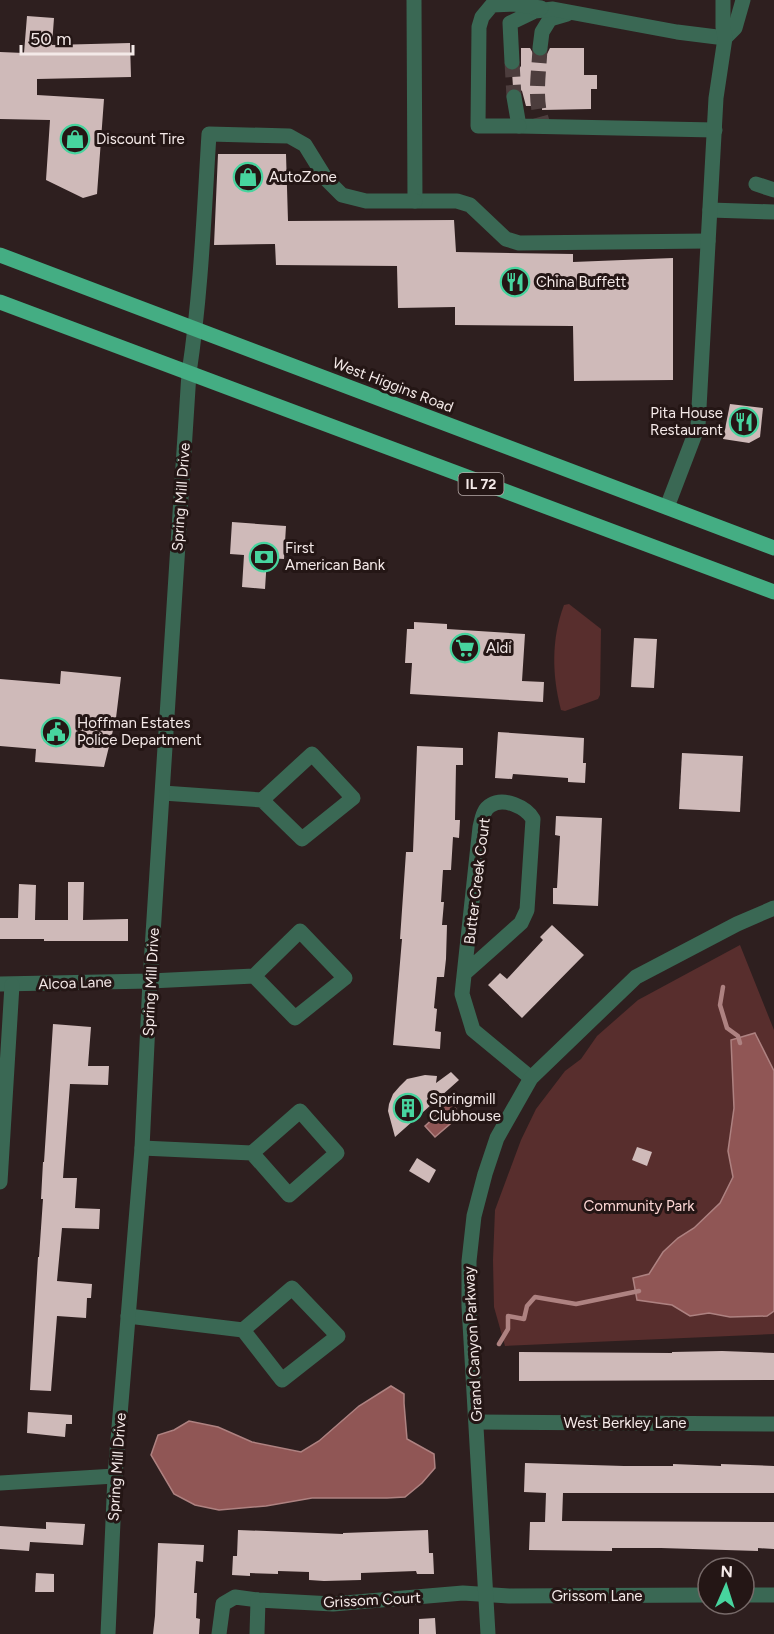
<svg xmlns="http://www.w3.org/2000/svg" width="774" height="1634" viewBox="0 0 774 1634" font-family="Figtree,sans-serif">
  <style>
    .green { fill: #582e2d }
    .water { fill: #905655; stroke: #ae8281; stroke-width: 1.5 }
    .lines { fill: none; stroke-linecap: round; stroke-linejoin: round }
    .stream { stroke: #ae8281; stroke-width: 4.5 }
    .building { fill: #cfbab9 }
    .minor-tunnel { stroke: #4c3d3d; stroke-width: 15; stroke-dasharray: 15 8; stroke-linecap: butt }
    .minor { stroke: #3a6854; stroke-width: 15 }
    .major { stroke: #44ad83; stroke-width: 15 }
    .labels { text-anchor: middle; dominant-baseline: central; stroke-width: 6; stroke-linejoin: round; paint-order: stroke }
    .shield { fill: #241615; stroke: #b6aaa9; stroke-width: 1.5 }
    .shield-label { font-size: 14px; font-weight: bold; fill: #f4e9e8 }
    .poi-label { font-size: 15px; fill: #f4e9e8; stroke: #241615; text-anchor: start }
    .street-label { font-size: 15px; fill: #f4e9e8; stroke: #241615 }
    .park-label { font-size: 15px; fill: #fed8d6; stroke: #241615 }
  </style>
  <rect width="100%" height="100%" fill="#2e1f1f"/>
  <g class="green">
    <path d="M569,604L601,629L600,695L598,699L565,711L561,710C552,676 551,639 564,605Z"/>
    <path d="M740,945L774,1030V1334L505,1346L494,1307L493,1260L495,1210L521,1140L536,1109L565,1071L581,1059L597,1036L638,1000Z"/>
  </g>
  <g class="water">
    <path d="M755,1033L774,1071V1311L767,1316L730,1317L709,1313L690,1316L672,1305L637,1300L633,1278L649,1274L663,1252L678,1238L694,1228L720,1203L733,1177L728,1151L734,1108L731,1040Z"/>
    <path d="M448,1099L456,1109L453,1112L457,1118L435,1137L425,1126L437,1115L434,1111Z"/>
    <path d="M391,1386L404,1394V1403L407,1439L434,1454L435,1468L422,1483L405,1497L387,1498H312L266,1506L219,1510L195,1505L174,1494L151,1455L158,1435L174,1430L189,1421L218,1427L252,1442L301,1452L319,1441L359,1406Z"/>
  </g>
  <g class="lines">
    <g class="stream">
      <path d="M723,987L720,1005L727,1028L738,1036L740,1043"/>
      <path d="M499,1344L508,1329V1316L524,1319L527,1306L535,1297L576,1304L639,1291"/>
    </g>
  </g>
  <g class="building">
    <path d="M27,16L54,18L52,45L130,43L131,77L37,79V95L104,99L97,194L83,198L46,180L50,120L0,119V52L24,53Z"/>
    <path d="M521,48H530L534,55L539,58L547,54L550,48H584V75H597V89H591V109L542,110V106H526L522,91L518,88L513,87L512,72L518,70L521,66Z"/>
    <path d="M218,154H286L288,221L454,220L456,252L573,254V262L673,258V380L574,381L573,326L455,325V307L398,308L397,266L276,265L275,244L214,245Z"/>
    <path d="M730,404L763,408L760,437L749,443L723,439Z"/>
    <path d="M232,522L286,526L284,559L267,558L265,589L242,587L244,555L230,554Z"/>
    <path d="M414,622L447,624V629L525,634L522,681L544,682L543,702L410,694L412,663H405L407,629H414Z"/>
    <path d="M634,638L657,639L654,688L631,687Z"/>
    <path d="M61,671L121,677L116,718L104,767L35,762L36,749L0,746V679L60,684Z"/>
    <path d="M498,732L584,738L583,763H586L585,783L568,782V778L513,774L512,779L495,778Z"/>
    <path d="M417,746L463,748V765H456L455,820H460L459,838L453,837L451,870H443L441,902H444L442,925H447L446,959L444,977H437L434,1008L437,1009L435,1031L441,1032L440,1049L393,1045L402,939H400L406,852H413Z"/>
    <path d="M682,753L743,756L740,812L679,809Z"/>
    <path d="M556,816L602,818L598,906L553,904V888H557L560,836L555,835Z"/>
    <path d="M68,882H84L83,920L128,919V941H44V939H0V918H18L19,884L36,885L35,920H68Z"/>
    <path d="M552,925L584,955L522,1018L488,985L500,973L507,979L543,940L540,937Z"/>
    <path d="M53,1024L91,1027L88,1066H109L108,1085L70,1084L63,1178H77L75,1208L100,1209L99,1229L62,1228L57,1281L92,1284L91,1298H87L86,1318L57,1316L51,1391L30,1390L38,1257H39L43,1199H41L43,1162H44Z"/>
    <path d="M451,1072L459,1080L395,1137L388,1111L389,1104L393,1094L400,1086L407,1079L425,1075L437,1076L436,1083Z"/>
    <path d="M637,1147L652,1152L647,1166L632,1160Z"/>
    <path d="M417,1158L436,1170L429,1183L409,1171Z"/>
    <path d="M722,1351L774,1353V1380L519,1381V1352L672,1353V1352Z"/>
    <path d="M28,1412L72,1415V1424H66L65,1437L27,1433Z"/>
    <path d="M525,1463L624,1466H673V1464L721,1466V1464L774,1466V1493H563L562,1521L774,1522V1549L758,1548V1551L661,1548H612V1551L529,1550L530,1522H545L546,1493L524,1492Z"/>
    <path d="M46,1522L85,1524L83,1545L30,1542L29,1551L0,1549V1526L46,1529Z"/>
    <path d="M238,1530L343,1534V1533L428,1530L429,1553H433L434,1574H417L416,1571L361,1573V1580L324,1581L309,1580V1572L278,1571V1574L250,1573V1576L232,1575L233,1556H237Z"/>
    <path d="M158,1543L204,1545L203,1562L196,1561L194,1593H197L196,1618L200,1619L199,1634H153L155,1616Z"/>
    <path d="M36,1573L54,1574V1592H35Z"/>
    <path d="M435,1618L436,1634H419V1619Z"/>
  </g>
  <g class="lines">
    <g class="minor-tunnel">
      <path d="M540,48C539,74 533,103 544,126"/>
      <path d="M512,62L514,97"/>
    </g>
    <g class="minor">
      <path d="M414,0L415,201H457L470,205L506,239L519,243L708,241"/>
      <path d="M725,38L735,28L743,0"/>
      <path d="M540,48L542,32L550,19L567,14"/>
      <path d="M512,62L510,23L535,11L553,9L677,32L725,38"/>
      <path d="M514,97L519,126L715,130"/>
      <path d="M519,126H478L479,27L482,17L492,5L514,4L541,8"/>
      <path d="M756,184L774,190"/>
      <path d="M710,210L774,212"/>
      <path d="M667,507L698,426L716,98L725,38L723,27V0"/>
      <path d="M163,793L262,800L302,839L353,798L312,754L262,800"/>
      <path d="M465,973L521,923L527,910L533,819C526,807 504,797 491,805C483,809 482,819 480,827L462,994L473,1030L531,1078"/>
      <path d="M0,984L150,981L254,976L300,931L345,978L295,1018L254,976"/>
      <path d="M142,1148L252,1153L300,1111L337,1153L289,1195L252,1153"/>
      <path d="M0,1182L12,985"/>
      <path d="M128,1316L243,1330L282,1380L338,1336L292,1288L243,1330"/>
      <path d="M477,1422L774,1424"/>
      <path d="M0,1483L115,1476"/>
      <path d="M744,1595H774"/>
      <path d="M108,1634L115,1476L142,1148L150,981L189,373C201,294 204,214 209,134L289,136L305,145L326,179L342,195L366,201H415"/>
      <path d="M219,1634L223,1604L235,1597L258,1600L333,1604L463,1593L509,1596L708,1595"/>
      <path d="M257,1634L258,1600"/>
      <path d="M488,1634L469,1306V1261L474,1216L485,1174L497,1138L531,1078L636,977L737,924L774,908"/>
    </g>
    <g class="major">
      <path d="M0,255L774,548"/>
      <path d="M0,302L774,592"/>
    </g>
  </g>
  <defs>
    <g id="shop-ring" transform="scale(1.5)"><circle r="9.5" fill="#241615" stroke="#47d49e" stroke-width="1.5"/><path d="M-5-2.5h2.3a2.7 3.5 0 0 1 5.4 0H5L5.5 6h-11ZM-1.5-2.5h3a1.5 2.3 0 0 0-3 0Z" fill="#47d49e"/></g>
    <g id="restaurant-ring" transform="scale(1.5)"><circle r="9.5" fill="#241615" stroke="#47d49e" stroke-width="1.5"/><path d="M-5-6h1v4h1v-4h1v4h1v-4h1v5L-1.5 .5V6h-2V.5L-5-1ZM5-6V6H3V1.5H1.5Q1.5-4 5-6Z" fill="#47d49e"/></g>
    <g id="bank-ring" transform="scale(1.5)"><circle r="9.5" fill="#241615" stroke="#47d49e" stroke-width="1.5"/><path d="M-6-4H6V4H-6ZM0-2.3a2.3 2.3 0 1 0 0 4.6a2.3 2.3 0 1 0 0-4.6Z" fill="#47d49e"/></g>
    <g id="supermarket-ring" transform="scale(1.5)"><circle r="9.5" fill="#241615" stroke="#47d49e" stroke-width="1.5"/><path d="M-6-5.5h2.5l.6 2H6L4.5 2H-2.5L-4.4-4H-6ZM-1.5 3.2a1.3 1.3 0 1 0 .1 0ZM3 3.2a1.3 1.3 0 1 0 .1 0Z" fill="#47d49e"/></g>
    <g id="civic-ring" transform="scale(1.5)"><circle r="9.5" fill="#241615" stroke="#47d49e" stroke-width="1.5"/><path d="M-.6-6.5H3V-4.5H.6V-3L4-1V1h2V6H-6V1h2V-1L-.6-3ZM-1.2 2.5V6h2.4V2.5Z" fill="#47d49e"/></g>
    <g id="building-ring" transform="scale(1.5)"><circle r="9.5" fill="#241615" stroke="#47d49e" stroke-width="1.5"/><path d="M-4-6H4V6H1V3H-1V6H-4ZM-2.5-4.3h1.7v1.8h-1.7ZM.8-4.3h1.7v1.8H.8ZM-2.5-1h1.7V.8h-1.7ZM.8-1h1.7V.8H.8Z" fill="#47d49e"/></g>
  </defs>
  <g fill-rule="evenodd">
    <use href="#shop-ring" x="75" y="139"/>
    <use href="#shop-ring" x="248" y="177"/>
    <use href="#restaurant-ring" x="515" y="282"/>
    <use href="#restaurant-ring" x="744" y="422"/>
    <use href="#bank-ring" x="264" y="557"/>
    <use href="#supermarket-ring" x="465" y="648"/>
    <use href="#civic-ring" x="56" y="732"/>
    <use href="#building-ring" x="408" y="1108"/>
  </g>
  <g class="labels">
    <rect class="shield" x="458.5" y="473" width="45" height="22" rx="4.5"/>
    <g class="shield-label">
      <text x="481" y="484">IL 72</text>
    </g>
    <g class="poi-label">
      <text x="96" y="139">Discount Tire</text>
      <text x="269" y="177">AutoZone</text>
      <text x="536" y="282">China Buffett</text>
      <text x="723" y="413" text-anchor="end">Pita House<tspan x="723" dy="17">Restaurant</tspan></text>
      <text x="285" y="548">First<tspan x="285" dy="17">American Bank</tspan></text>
      <text x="486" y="648">Aldi</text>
      <text x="77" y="723">Hoffman Estates<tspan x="77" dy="17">Police Department</tspan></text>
      <text x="429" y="1099">Springmill<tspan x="429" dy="17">Clubhouse</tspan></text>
    </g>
    <g class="street-label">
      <text transform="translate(393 385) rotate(21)">West Higgins Road</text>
      <text transform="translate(181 497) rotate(-86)">Spring Mill Drive</text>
      <text transform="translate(477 881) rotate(-83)">Butter Creek Court</text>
      <text transform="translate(151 982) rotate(-87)">Spring Mill Drive</text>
      <text transform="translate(75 983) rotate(-2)">Alcoa Lane</text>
      <text transform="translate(473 1344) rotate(-93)">Grand Canyon Parkway</text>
      <text x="625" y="1423">West Berkley Lane</text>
      <text transform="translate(117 1467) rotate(-86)">Spring Mill Drive</text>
      <text x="597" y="1596">Grissom Lane</text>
      <text transform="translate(372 1600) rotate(-3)">Grissom Court</text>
    </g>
    <g class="park-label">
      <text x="639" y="1206">Community Park</text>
    </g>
  </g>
  <g transform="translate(726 1586) rotate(3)"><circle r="28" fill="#241615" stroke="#776a69" stroke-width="1.5"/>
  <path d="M0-4.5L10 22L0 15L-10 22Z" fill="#47d49e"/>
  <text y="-9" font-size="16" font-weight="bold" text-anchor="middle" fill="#f4e9e8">N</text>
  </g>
  <path d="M21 45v9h112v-9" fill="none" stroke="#f4e9e8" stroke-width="3"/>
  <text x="30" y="45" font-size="18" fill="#f4e9e8" stroke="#241615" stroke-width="4.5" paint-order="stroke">50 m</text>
</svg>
